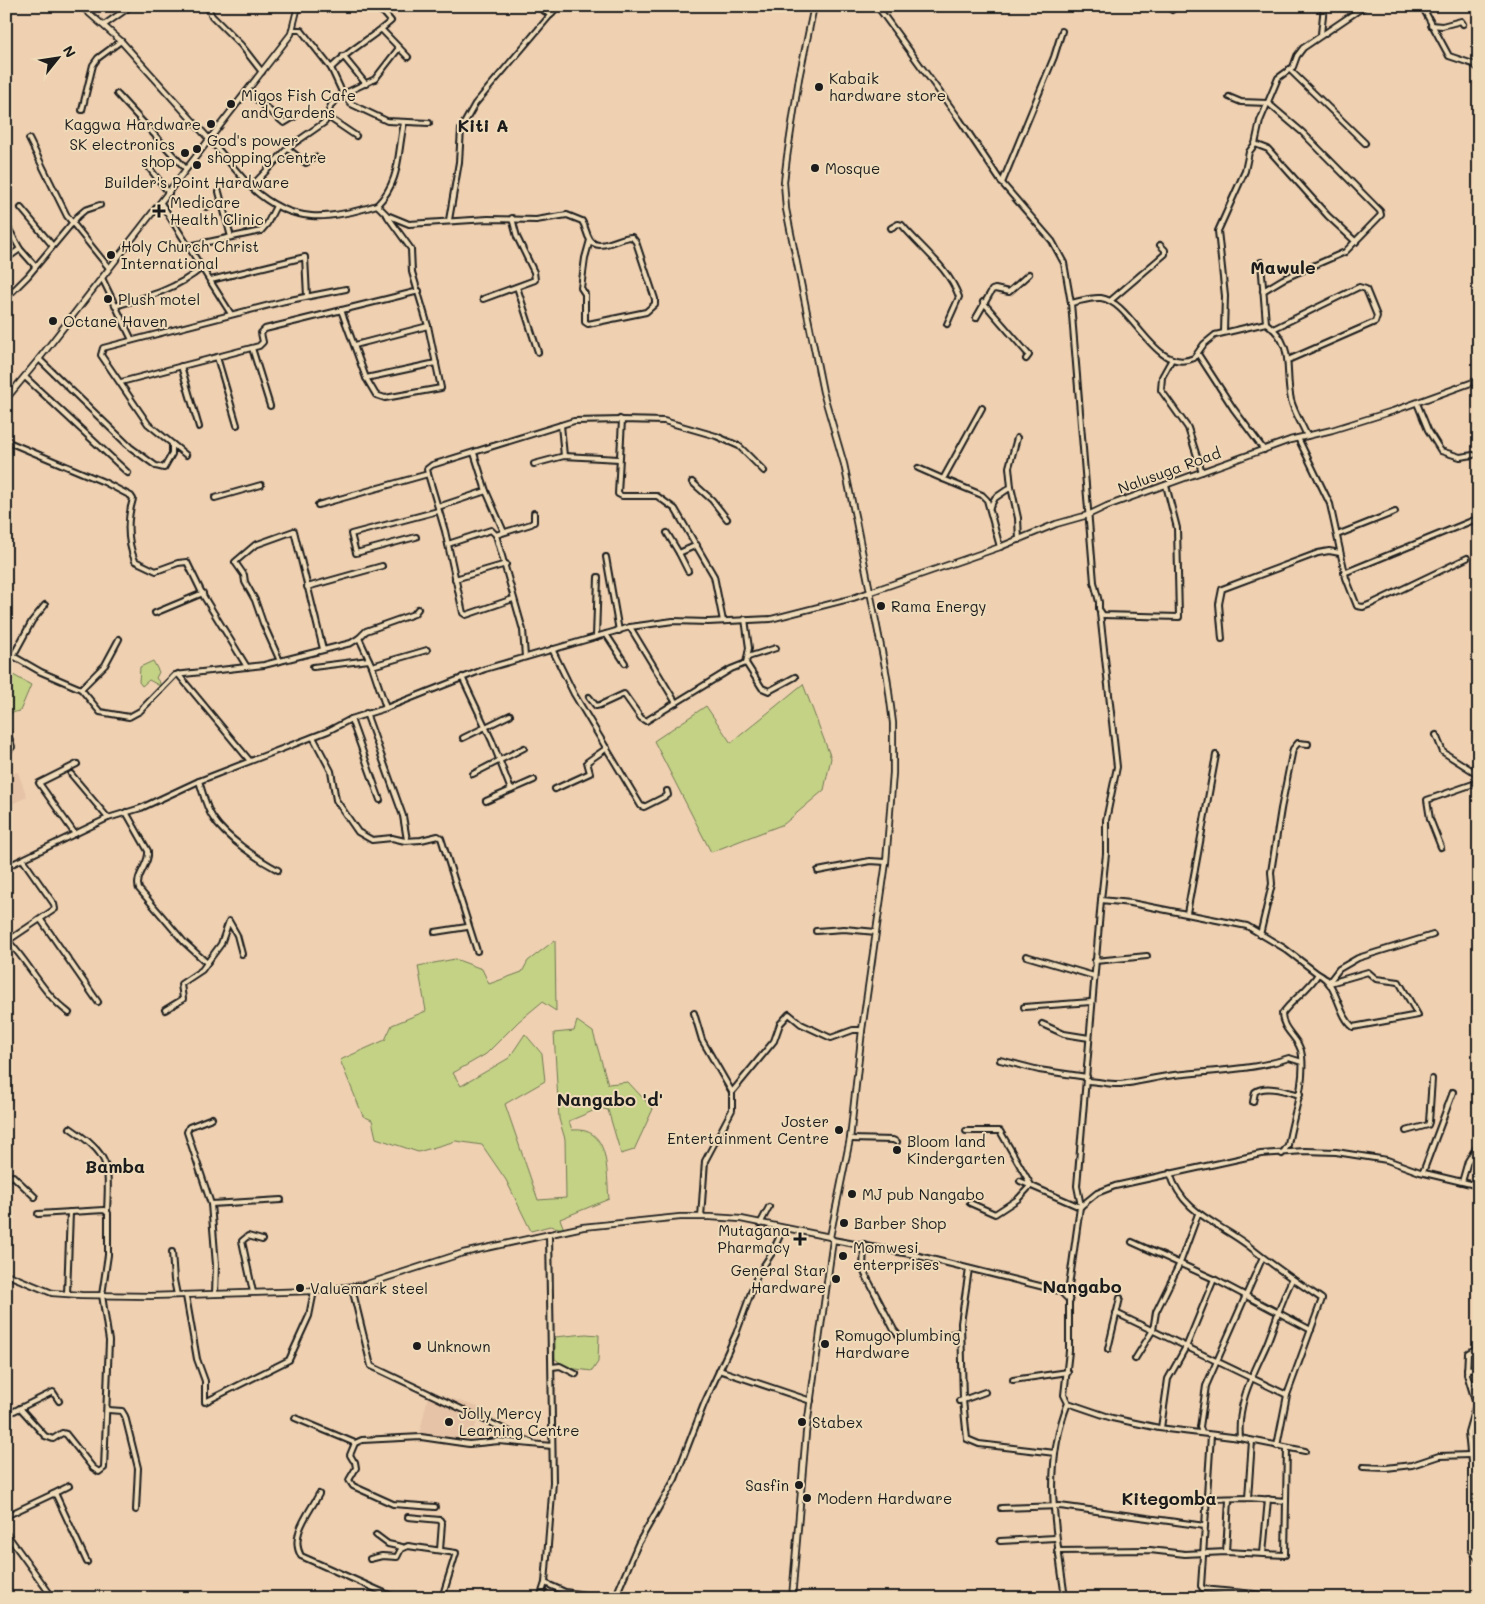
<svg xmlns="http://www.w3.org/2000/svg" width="1485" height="1604" viewBox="0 0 1485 1604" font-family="Mali,sans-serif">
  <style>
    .built { fill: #e6c3a6 }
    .green { fill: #c4d286; stroke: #707751 }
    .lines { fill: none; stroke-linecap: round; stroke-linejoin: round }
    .minor-casing { stroke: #1c1c1c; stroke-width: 8 }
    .tertiary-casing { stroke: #1c1c1c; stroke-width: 8 }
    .minor { stroke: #efdbb9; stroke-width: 4 }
    .tertiary { stroke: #efdbb9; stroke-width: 4.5 }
    .poi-dot { fill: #1c1c1c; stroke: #efdbb9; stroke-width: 2 }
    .labels { text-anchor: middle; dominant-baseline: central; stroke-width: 4; stroke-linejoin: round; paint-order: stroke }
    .poi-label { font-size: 15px; fill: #1c1c1c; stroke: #efdbb9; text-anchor: start }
    .street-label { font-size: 15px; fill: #1c1c1c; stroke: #efdbb9 }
    .quarter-label { font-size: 18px; font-weight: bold; fill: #1c1c1c; stroke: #efdbb9 }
  </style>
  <rect width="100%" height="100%" fill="#efd1b2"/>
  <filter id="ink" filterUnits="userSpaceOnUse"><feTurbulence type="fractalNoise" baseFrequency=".02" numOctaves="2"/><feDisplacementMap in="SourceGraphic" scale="10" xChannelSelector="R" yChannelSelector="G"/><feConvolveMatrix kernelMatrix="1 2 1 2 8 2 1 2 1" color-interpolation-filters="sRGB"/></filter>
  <g filter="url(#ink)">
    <g class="built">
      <path d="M18,772L27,797L6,807V775Z"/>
      <path d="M429,1391L481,1408L470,1443L419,1436Z"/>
    </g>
    <g class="green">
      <path d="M153,661L159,672L156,678L160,683V686L149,680L142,686L139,682L140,667Z"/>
      <path d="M6,671L31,685L20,711L6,714Z"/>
      <path d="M803,684L831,758L824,790L784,824L711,852L654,741L706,706L731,743Z"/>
      <path d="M555,940L556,1011L542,1002L519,1021L486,1054L453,1073L461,1086L509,1058L525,1034L542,1054L545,1081L505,1104L538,1200L566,1198L565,1139L559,1119L554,1033L574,1031L577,1021L593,1032L608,1084L628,1082L653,1109L634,1150L621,1154L608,1110L600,1108L569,1121L572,1130C611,1126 606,1172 609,1199L560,1219L564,1229L550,1226L531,1231L506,1180L482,1145L456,1141L418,1152L376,1138L372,1120L363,1116L340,1060L385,1040L392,1025L426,1011L418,966L455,959L482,969L489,984L522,972L528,961Z"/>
      <path d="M586,1334L599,1335L598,1362L592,1371L568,1368L555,1359V1337Z"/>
    </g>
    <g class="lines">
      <g class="minor-casing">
        <g id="minor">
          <path d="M207,6L212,16L241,45L262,72"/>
          <path d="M536,6L551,15"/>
          <path d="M877,6L960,120L1002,183L1052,241L1064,263L1071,303L1094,582L1099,602V609L1103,615L1179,617L1177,528L1166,485"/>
          <path d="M1168,6L1172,10"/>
          <path d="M1279,6H1280"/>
          <path d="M1422,6L1449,56L1473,64L1479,69"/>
          <path d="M104,25L131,6"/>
          <path d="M1431,25L1442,26L1461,21L1463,24"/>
          <path d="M293,30H301L331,68L343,94L351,104L387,121L429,123"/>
          <path d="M382,30L408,57"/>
          <path d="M1321,34L1324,6"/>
          <path d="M343,56L366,84"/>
          <path d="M331,68C350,49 372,38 391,21L384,13L371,6"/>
          <path d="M1289,69L1365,143"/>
          <path d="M248,92L284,123L294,117"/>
          <path d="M117,94L186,169"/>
          <path d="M1229,97L1241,102L1268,103L1302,132L1380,211L1381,215L1345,252L1283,279L1263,291"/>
          <path d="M82,110L93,65L98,58L121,41"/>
          <path d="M328,117L356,136"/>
          <path d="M29,139L67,216L109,268"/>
          <path d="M209,139C224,155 237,173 252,188C292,225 329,220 377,205L387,215L409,224L488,219L536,220L567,215L582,221C586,227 586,234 590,240C599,253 620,236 632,237L636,242L655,299V304L646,312L588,324L585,322V294L581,288L585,258L590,240"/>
          <path d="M1255,144L1268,149L1328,216L1356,242"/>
          <path d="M288,149L306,163L315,157"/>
          <path d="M150,169L169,193"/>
          <path d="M1002,183L1054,57L1062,31"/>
          <path d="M251,187L289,147L325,122L331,105L343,94L375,79L399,48"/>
          <path d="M219,192L231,237"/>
          <path d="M161,203L231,314"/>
          <path d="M377,205C401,181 397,154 404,123"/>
          <path d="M206,207L222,202"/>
          <path d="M21,208L52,245"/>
          <path d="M449,220L459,162L461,129L475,104L558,6"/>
          <path d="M6,224L20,249L35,266"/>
          <path d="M891,228L898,224L902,225C921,248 949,268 959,297L947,324"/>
          <path d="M189,246L261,231L267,224L276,206"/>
          <path d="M6,259L20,249"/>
          <path d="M1261,262L1266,323"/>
          <path d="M102,278L132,340"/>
          <path d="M211,280L305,257L307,296"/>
          <path d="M517,287L538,352"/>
          <path d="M6,298L28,276L78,216L85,210L100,205"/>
          <path d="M483,299L535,280L534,272L517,237L512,218"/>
          <path d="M1110,301L1165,254V250L1160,245"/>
          <path d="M983,302L1029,355L1026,359"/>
          <path d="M1071,303C1081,301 1091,297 1101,298C1133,302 1154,376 1194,358L1204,344L1215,335L1266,323C1296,345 1284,369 1291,400C1294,412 1302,424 1307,436"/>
          <path d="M115,306C148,297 177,289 203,267"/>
          <path d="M341,310L366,378L376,395L385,398L441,388L428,326L412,272L411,249L388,217"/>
          <path d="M976,318L992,290L995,289L1009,292L1029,274"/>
          <path d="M1273,329L1359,287L1366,289L1377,316L1375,322L1288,360"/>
          <path d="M1224,332L1225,296L1218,231L1245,171L1249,152L1255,144L1260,121L1278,78L1293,67L1297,56L1303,48L1365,6"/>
          <path d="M355,345L428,326"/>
          <path d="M252,348L270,406"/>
          <path d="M1198,354L1233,408L1264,450"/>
          <path d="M217,357L237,425"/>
          <path d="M39,359L130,447L156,466L164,468L172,454V444"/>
          <path d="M1172,359L1162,377L1161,390L1188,428L1202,472"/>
          <path d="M181,366L199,427"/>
          <path d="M25,377L128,473"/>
          <path d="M366,378L436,363"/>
          <path d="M121,382L259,346L263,342L261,333L265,329L419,291"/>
          <path d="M1417,403L1428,430L1441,451L1460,457L1473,455"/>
          <path d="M982,408L943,479L982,495L987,500L1000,547"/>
          <path d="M620,419L622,420L618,494L622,496H657L675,509L714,576L723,621"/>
          <path d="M561,425L564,456"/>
          <path d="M1298,438L1330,504L1346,578L1357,606L1363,607L1371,604L1467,558"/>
          <path d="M6,441L104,482L131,496L133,499C127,519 127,541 135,561L156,571L178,563L187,562L204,597L247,667"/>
          <path d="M474,453L486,491L504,532"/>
          <path d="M186,455L148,424L101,355L103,348L285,301L346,289"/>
          <path d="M534,464L564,456L619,459"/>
          <path d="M918,468L943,479"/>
          <path d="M428,474L445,531L463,613L466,615L513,599"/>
          <path d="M692,482L712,500L727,519"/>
          <path d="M1011,487L1018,518L1019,540"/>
          <path d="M215,498L261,485"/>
          <path d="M318,505L428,474L427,469L432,465L574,421L622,420L664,421L716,436L739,446L764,471"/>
          <path d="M438,507L486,491"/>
          <path d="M990,507L995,498L1011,487L1009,467L1017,438"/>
          <path d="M667,533L679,553L697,545"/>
          <path d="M496,535L523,630L525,657"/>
          <path d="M1337,535L1395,512"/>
          <path d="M416,537L356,553L351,534L438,511"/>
          <path d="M448,544L491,530L496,535L531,524L534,522V513"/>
          <path d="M679,553L688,571"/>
          <path d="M606,557L619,631"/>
          <path d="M1344,573L1479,518"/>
          <path d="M455,579L506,564"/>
          <path d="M307,587L382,566"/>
          <path d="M45,605L32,621L13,656L41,672L81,689"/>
          <path d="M155,613L203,593"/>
          <path d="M1100,613L1117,767L1106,820V854L1101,900"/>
          <path d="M745,619L749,648L746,663L762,688L769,691L795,677"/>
          <path d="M630,627L676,703"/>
          <path d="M606,634L625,663"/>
          <path d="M596,637L598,577"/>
          <path d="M359,638L366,631L414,614L418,609"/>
          <path d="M119,639L105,665L81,689L100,712L129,717L140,711L175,675L264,665L351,643L359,638L372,666L386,708"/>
          <path d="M1222,639L1219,604L1222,589L1318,553L1329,551L1340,553"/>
          <path d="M552,649L574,694L641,806L644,807L668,795L667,791"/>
          <path d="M748,657L776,648"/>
          <path d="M280,661L263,623L255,600L245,582L244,575L235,562L255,545L294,531L323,649"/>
          <path d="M372,666L427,650"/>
          <path d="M313,667L369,660"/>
          <path d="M178,674L250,761"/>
          <path d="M462,677L492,741L511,790"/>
          <path d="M589,697L596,706L600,705L624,694L641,718L646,721L731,669L746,663"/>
          <path d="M366,713L403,816L407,840"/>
          <path d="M351,719L380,800"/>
          <path d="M6,727L12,747L6,753"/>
          <path d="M1436,735L1443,752L1479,775"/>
          <path d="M313,737L331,771L336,800L358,832L372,840L392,838L405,841L421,840L438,836L441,838L477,951"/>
          <path d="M463,738L510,715"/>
          <path d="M71,774L108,818"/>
          <path d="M473,774L524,748"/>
          <path d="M199,781C203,793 206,808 213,818C225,837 259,860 278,870"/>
          <path d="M555,789L590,773L587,762L607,748"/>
          <path d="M486,801L534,780"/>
          <path d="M126,812L148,851C150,864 134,876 139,889L184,942L207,963L221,944L229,921L237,935L242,954"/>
          <path d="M75,834L39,783L77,764"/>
          <path d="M1441,847L1430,819L1427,800L1479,782"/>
          <path d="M6,867L108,818L141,808L199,781L328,731L351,719L386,708L485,669L630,627L673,621L708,622L771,619L853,598L870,592"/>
          <path d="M818,871L870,861L886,862"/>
          <path d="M1187,913L1216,755"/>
          <path d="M41,920L98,1002"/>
          <path d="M816,931L844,929L876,932"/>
          <path d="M435,932L467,927"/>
          <path d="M1260,935L1272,884L1271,872L1281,809L1293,749L1298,743L1308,744"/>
          <path d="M8,941C31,965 41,992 69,1013"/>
          <path d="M6,942L55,909L54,904L23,860"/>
          <path d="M1026,956L1094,976"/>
          <path d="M1095,961L1147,956"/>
          <path d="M1318,974C1338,983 1337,1014 1353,1027L1418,1015L1399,982L1376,979L1368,972L1330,983L1326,979"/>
          <path d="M1329,982L1339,969L1358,958L1433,935"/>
          <path d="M1024,1007L1091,1002"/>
          <path d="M165,1010L183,999L181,984L202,970L207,963"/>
          <path d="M694,1013L702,1040L732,1092"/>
          <path d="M1042,1024L1064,1034L1089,1038"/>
          <path d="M1000,1060L1039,1070L1087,1077"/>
          <path d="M1087,1081C1099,1081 1110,1085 1121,1084C1139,1082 1156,1077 1174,1075C1211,1071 1253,1070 1289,1058L1302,1062"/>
          <path d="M1253,1102L1255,1092C1266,1084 1288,1092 1300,1095"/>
          <path d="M212,1118L189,1127L187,1132L211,1204L216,1265L215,1294"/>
          <path d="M70,1128C111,1156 109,1164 107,1212"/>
          <path d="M966,1131H1000L1031,1185L1018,1199L995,1214L970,1203"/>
          <path d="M1406,1131L1428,1125L1429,1122L1432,1079"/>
          <path d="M850,1139L893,1140L897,1142"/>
          <path d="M1423,1172L1453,1092"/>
          <path d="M1170,1173C1182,1214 1220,1223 1250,1247C1273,1266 1297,1282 1322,1299L1287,1395L1277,1446"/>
          <path d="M6,1179L13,1176L35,1197"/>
          <path d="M1020,1181L1080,1207"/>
          <path d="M1462,1182L1468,1161L1479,1143"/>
          <path d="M211,1204L281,1200"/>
          <path d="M1081,1206L1077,1186L1101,900L1131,903L1247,926L1284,948L1318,974C1309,990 1292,999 1282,1014C1282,1031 1301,1039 1302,1056C1305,1087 1293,1114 1288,1145L1282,1154"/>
          <path d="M701,1217L705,1161L732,1110V1092L774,1041L780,1024L789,1014L801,1024L831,1038L853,1030H862"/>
          <path d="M760,1224L769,1207"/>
          <path d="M833,1240L915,1255L1060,1291L1070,1301"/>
          <path d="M1132,1242L1214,1279L1311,1330"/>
          <path d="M864,1244L863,1270L894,1330L900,1337L922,1340L961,1332"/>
          <path d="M172,1252L174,1280L177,1295"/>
          <path d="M352,1288L371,1366L531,1442"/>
          <path d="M253,1292L242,1241L248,1236L262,1240"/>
          <path d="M67,1294L70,1212"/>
          <path d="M186,1296L197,1359L205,1381V1402L289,1360L309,1316L314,1291"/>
          <path d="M1116,1313L1287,1395"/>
          <path d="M1479,1347L1468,1353L1467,1374L1476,1404L1468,1432L1471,1462V1549L1479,1560"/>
          <path d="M1108,1349L1120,1298"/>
          <path d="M1135,1359L1153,1330L1156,1312L1180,1263L1198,1214"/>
          <path d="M552,1367L560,1366L576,1374"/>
          <path d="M1467,1369L1479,1368"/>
          <path d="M719,1370L811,1401"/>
          <path d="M1013,1380L1068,1372"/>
          <path d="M985,1392L963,1400L967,1439L979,1444L1055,1453"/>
          <path d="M959,1401L963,1400L961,1323L969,1269"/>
          <path d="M1068,1403L1112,1418L1159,1428L1240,1438L1305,1451"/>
          <path d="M20,1408L45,1436L53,1439L62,1433L66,1434L93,1468L99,1472L104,1468L109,1341L102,1295L108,1255V1213L104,1210L38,1214"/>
          <path d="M108,1410L122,1411L125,1416L138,1468L136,1510"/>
          <path d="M6,1415L53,1392L59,1401"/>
          <path d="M295,1418L355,1443L362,1440L421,1437L469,1444L499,1441L552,1446"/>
          <path d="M1161,1428L1168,1379L1187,1345L1214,1279"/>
          <path d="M1202,1433L1200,1427L1206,1386L1262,1259"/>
          <path d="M1211,1435L1201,1586L1203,1589L1286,1597"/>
          <path d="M1240,1438C1237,1403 1252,1377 1266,1346C1275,1324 1281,1301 1292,1280"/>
          <path d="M353,1460L350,1455L355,1443"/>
          <path d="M355,1462L356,1468L349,1480L353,1486L393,1504L435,1507"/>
          <path d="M1363,1467L1386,1468L1412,1465L1439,1456L1470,1455"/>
          <path d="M53,1494L69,1486"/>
          <path d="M319,1494C310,1512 289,1535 301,1556L396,1598"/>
          <path d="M1248,1498L1252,1441"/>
          <path d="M1207,1499L1248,1498L1286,1501"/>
          <path d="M1001,1508L1060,1506L1205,1526"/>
          <path d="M6,1516L53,1494L56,1495L87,1562"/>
          <path d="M408,1517L440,1520L442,1523L440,1550"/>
          <path d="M6,1533L53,1598"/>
          <path d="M376,1535L388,1544L402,1547"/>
          <path d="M1000,1541L1055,1538"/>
          <path d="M1057,1551L1150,1550L1185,1554L1226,1552L1285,1555L1287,1448"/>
          <path d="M1226,1552L1229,1500"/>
          <path d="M1263,1554L1268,1499"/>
          <path d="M370,1559L382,1556L397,1557L401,1549L408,1546L456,1553L442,1598"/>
          <path d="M545,1583L565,1592L606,1598"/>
          <path d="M540,1598L545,1583L553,1482L549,1234"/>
          <path d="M615,1598L638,1544L675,1479L704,1404L736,1334L757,1276L772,1253L783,1229"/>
          <path d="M1065,1598C1056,1531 1042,1468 1068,1403L1064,1395L1069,1351V1286L1080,1207L1097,1193L1115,1186L1261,1154L1305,1151L1336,1152L1387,1160L1420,1172L1479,1186"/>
        </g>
      </g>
      <g class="tertiary-casing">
        <g id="tertiary">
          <path d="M81,6L121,41L209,139"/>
          <path d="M6,399L39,359L291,34L298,6"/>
          <path d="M870,592L1000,547L1056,524L1088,515L1107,506L1290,440L1332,430L1393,411L1479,380"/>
          <path d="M6,1274L52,1293L81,1295L150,1296L314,1291L364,1285L463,1253L583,1227L680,1217H710L741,1219L830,1237"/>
          <path d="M792,1598L806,1433L833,1240L830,1237L850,1139L862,1030L886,862L893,773V723L887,677L856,521L844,464L823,392L786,209L784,182L787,157L799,78L814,6"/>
        </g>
      </g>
      <use href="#minor" class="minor"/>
      <use href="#tertiary" class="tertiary"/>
    </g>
  </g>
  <g class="poi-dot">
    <circle cx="819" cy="87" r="5"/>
    <circle cx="231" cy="104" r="5"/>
    <circle cx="211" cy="124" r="5"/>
    <circle cx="197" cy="149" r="5"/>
    <circle cx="185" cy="153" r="5"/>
    <circle cx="197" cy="165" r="5"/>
    <circle cx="815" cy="168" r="5"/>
    <path d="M156.5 203.5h5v5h5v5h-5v5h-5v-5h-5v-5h5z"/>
    <circle cx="111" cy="255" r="5"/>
    <circle cx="108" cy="299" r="5"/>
    <circle cx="53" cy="321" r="5"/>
    <circle cx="881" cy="606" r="5"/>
    <circle cx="839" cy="1130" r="5"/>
    <circle cx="897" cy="1150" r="5"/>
    <circle cx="852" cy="1194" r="5"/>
    <circle cx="844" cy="1223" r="5"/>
    <path d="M797.5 1231.5h5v5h5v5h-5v5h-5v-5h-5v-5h5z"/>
    <circle cx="843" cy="1256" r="5"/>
    <circle cx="836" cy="1279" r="5"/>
    <circle cx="300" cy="1288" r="5"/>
    <circle cx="825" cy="1344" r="5"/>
    <circle cx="417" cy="1346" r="5"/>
    <circle cx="449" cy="1422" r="5"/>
    <circle cx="802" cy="1422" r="5"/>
    <circle cx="799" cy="1485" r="5"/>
    <circle cx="807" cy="1498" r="5"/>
  </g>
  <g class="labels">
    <g class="poi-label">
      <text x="829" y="78">Kabaik<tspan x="829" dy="17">hardware store</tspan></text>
      <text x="241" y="95">Migos Fish Cafe<tspan x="241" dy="17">and Gardens</tspan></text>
      <text x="201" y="124" text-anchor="end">Kaggwa Hardware</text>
      <text x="207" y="140">God's power<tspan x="207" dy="17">shopping centre</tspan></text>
      <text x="175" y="144" text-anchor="end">SK electronics<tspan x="175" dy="17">shop</tspan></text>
      <text x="825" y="168">Mosque</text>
      <text x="197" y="182" text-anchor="middle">Builder's Point Hardware</text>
      <text x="170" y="202">Medicare<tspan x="170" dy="17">Health Clinic</tspan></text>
      <text x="121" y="246">Holy Church Christ<tspan x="121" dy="17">International</tspan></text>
      <text x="118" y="299">Plush motel</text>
      <text x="63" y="321">Octane Haven</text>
      <text x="891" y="606">Rama Energy</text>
      <text x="829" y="1121" text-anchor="end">Joster<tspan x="829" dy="17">Entertainment Centre</tspan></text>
      <text x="907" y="1141">Bloom land<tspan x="907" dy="17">Kindergarten</tspan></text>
      <text x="862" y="1194">MJ pub Nangabo</text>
      <text x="854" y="1223">Barber Shop</text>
      <text x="790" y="1230" text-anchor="end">Mutagana<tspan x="790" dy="17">Pharmacy</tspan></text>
      <text x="853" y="1247">Momwesi<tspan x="853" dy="17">enterprises</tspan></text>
      <text x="826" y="1270" text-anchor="end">General Star<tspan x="826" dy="17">Hardware</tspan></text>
      <text x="310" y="1288">Valuemark steel</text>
      <text x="835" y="1335">Romugo plumbing<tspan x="835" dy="17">Hardware</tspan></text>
      <text x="427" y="1346">Unknown</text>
      <text x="459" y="1413">Jolly Mercy<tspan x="459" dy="17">Learning Centre</tspan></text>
      <text x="812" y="1422">Stabex</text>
      <text x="789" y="1485" text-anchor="end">Sasfin</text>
      <text x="817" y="1498">Modern Hardware</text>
    </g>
    <g class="street-label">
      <text transform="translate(1169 470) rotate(-20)">Nalusuga Road</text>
    </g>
    <g class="quarter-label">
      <text x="483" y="125">Kiti A</text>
      <text x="1283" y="267">Mawule</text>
      <text x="610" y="1099">Nangabo 'd'</text>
      <text x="115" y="1166">Bamba</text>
      <text x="1082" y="1286">Nangabo</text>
      <text x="1169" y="1498">Kitegomba</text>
    </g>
  </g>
  <rect width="1485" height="1604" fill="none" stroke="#efdbb9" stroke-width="25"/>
  <rect x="12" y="12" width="1460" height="1579" fill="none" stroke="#1c1c1c" stroke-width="2" filter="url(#ink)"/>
  <g transform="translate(58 58) rotate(60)" stroke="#efdbb9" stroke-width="4" paint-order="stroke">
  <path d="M0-4L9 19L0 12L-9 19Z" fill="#1c1c1c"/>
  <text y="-8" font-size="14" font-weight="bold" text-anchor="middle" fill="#1c1c1c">N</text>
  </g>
</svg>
